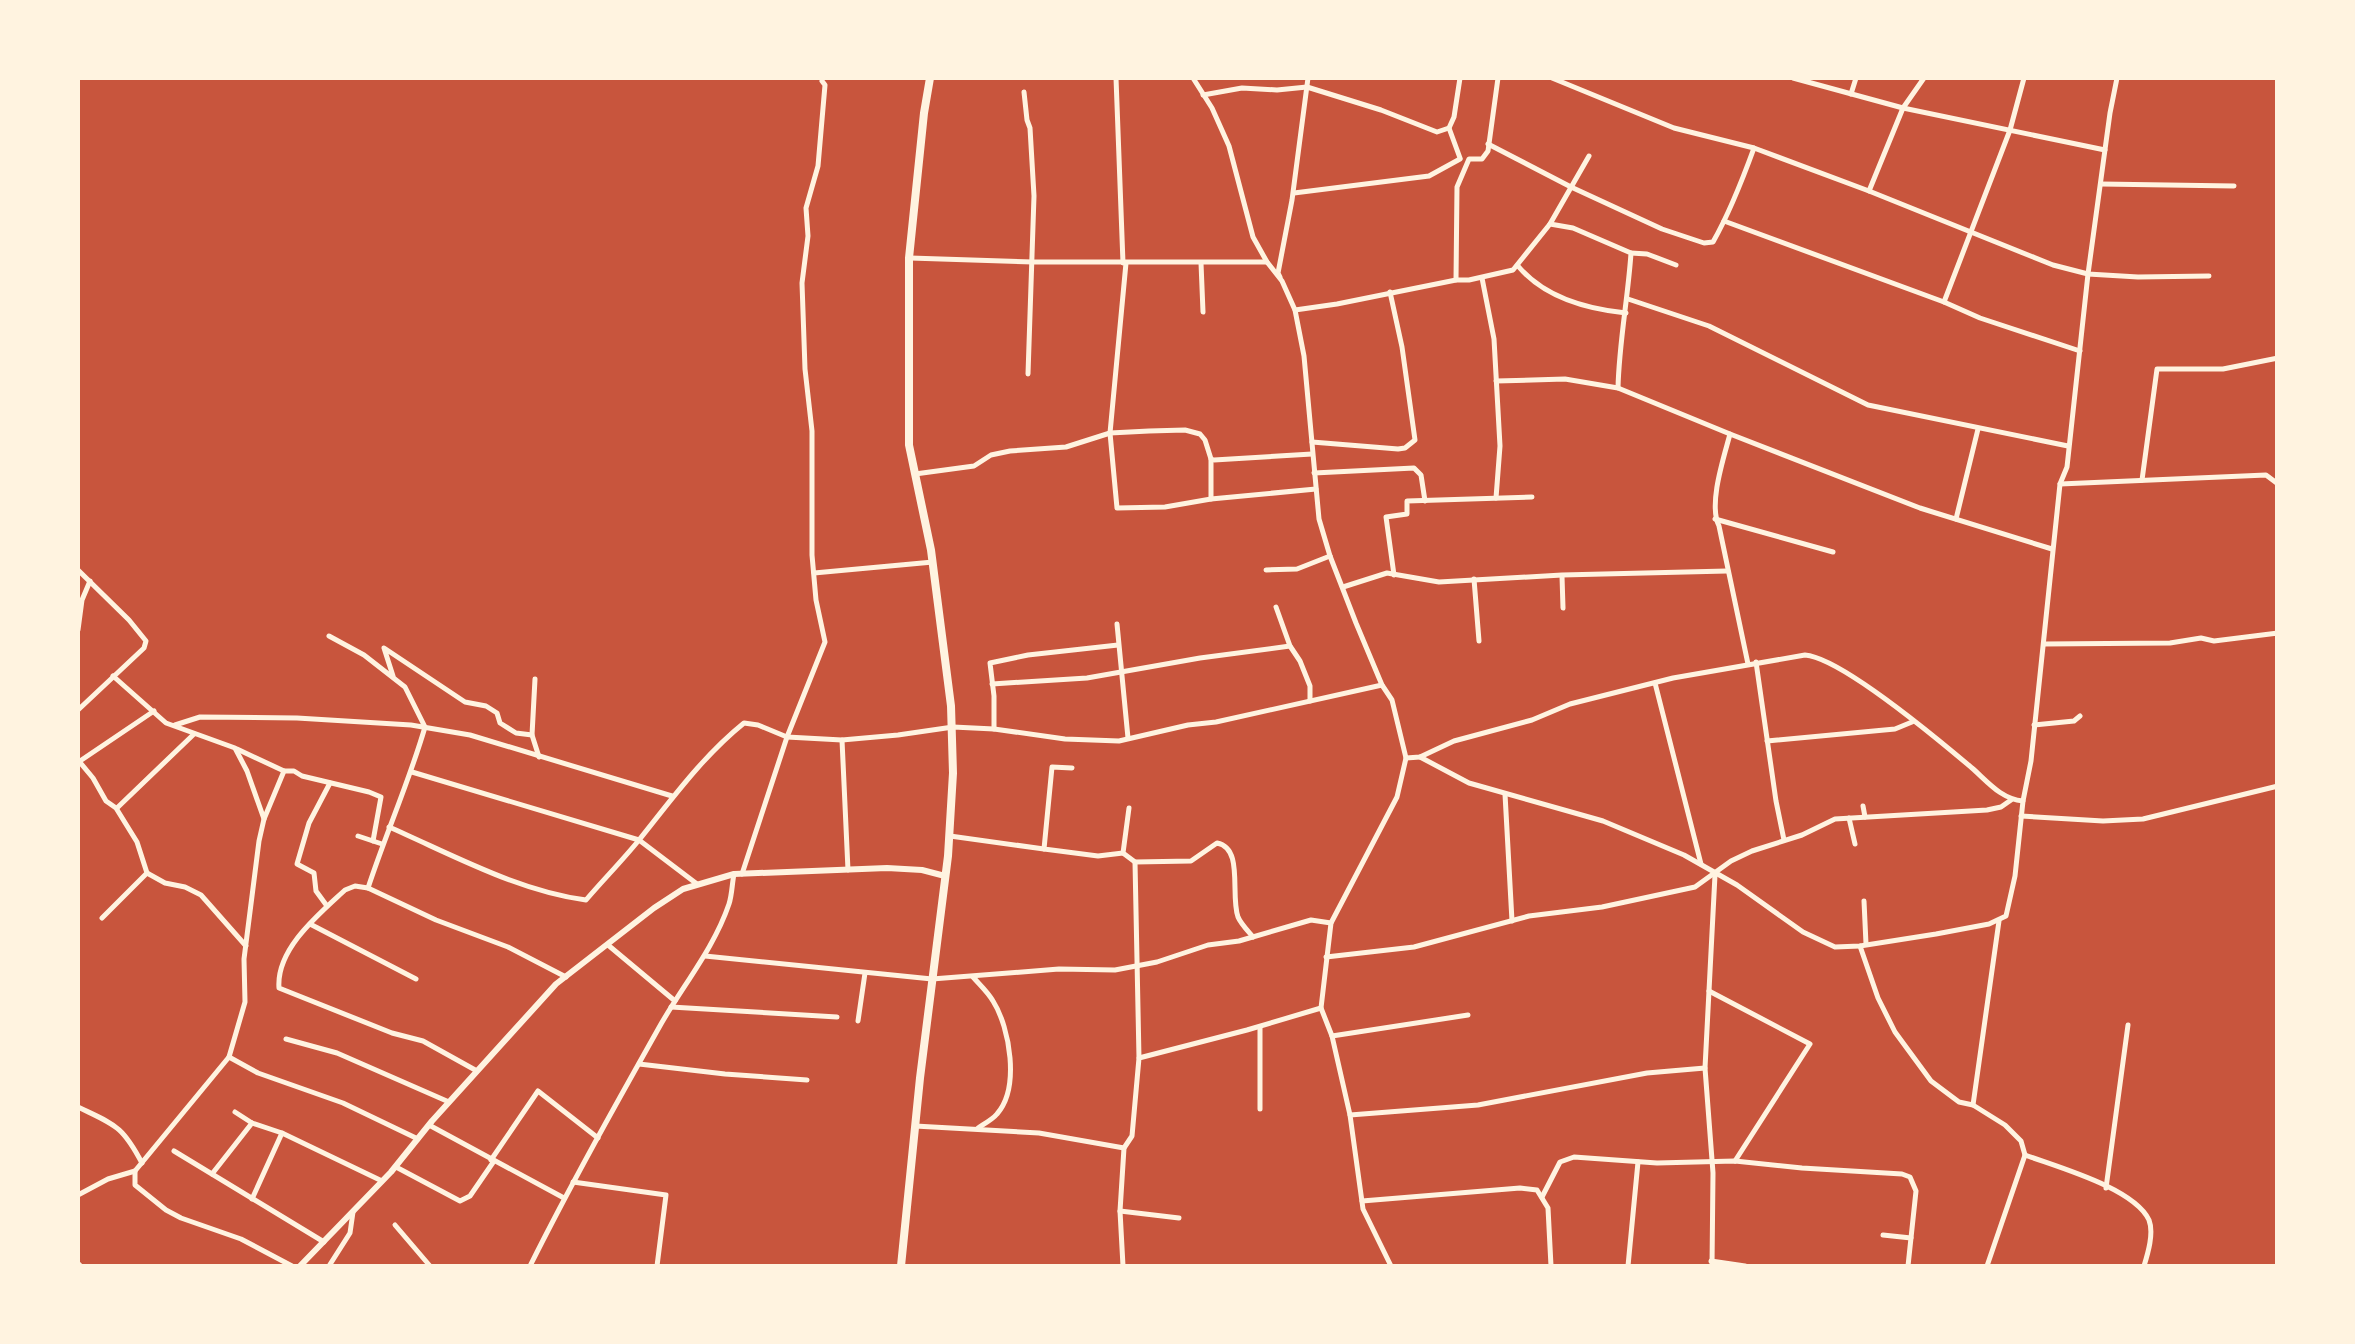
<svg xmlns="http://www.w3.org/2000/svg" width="2355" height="1344" viewBox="0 0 2355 1344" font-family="Manrope,sans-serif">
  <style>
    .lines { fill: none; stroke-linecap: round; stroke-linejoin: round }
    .minor { stroke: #fff3e0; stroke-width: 5 }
    .tertiary { stroke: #fff3e0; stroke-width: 5 }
    .secondary { stroke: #fff3e0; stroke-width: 6 }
    .primary { stroke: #fff3e0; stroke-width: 8 }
  </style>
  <rect width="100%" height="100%" fill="#c8553d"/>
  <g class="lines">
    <g class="minor">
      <path d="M1116,78L1123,263"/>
      <path d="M1193,78L1212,108L1229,146L1253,237L1267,262L1282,281L1295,310L1304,356L1319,519L1330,556L1356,623L1382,685L1392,700L1406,758L1397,797L1331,923L1321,1008L1332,1036L1350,1115L1363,1209L1391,1266"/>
      <path d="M1552,78L1674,128L1754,148L1869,191L2053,265L2088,274L2138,277L2209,276"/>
      <path d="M1793,78L1903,108L2105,150"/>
      <path d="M2024,78L2010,130L1944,302L1980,318L2080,351"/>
      <path d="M1024,92L1027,120L1030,128L1034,196L1028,374"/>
      <path d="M1851,94L1856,78"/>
      <path d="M1203,95L1242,88L1277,90L1307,87L1381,110L1437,132L1449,128L1454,117L1460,78"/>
      <path d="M1449,128L1460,158"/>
      <path d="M1488,144L1571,187L1662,229L1704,243L1713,242C1730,212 1742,181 1754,148"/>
      <path d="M2101,184L2234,186"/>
      <path d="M1869,191L1903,108L1924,78"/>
      <path d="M1294,193L1429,176L1460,159"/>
      <path d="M1724,221L1944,302"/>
      <path d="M1550,224L1589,156"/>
      <path d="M1631,253L1647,254L1676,265"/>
      <path d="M910,258L1033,262H1267"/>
      <path d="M1126,263L1110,433L1117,508L1165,507L1211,499L1316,489"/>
      <path d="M1201,263L1203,312"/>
      <path d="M1518,266C1544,297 1586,309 1626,313"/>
      <path d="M1280,277L1278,273L1292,200L1308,78"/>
      <path d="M1482,278L1494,339L1500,446L1496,498"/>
      <path d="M1456,280L1457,187L1469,159H1482L1488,151L1498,78"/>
      <path d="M1628,299L1709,326L1868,405L2068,446"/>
      <path d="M1295,310L1337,304L1456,280H1469L1513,270L1550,224L1573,228L1631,253C1628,298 1619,343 1618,388"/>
      <path d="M1496,381L1565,379L1618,388L1730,434C1724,457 1708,504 1719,526L1748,664"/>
      <path d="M1730,434L1920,508L2052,549"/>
      <path d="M1312,442L1398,449L1405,448L1415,440L1402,347L1390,292"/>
      <path d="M1211,459V499"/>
      <path d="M1314,473L1414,468L1421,475L1425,501"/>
      <path d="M915,474L974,466L991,455L1010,451L1066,447L1110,433L1149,431L1185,430L1200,434L1205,440L1211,459L1214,460L1312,454"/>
      <path d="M2142,480L2157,369H2223L2278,358"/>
      <path d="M2060,484L2266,475L2278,484"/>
      <path d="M1715,519L1833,552"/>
      <path d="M1956,519L1978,429"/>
      <path d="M78,570L129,620L146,641L144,648L78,710"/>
      <path d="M1266,570L1297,569L1330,556"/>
      <path d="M814,573L933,562"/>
      <path d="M1394,575L1386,517L1407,514V501L1532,497"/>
      <path d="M1562,576L1563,608"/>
      <path d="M1474,579L1479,641"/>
      <path d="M1343,587L1387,573L1439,582L1562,575L1727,571"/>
      <path d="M1276,607L1290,646L1300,661L1310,686V701"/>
      <path d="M1117,624L1128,738"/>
      <path d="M78,630L82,600L90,581"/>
      <path d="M329,636L364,655L405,687L425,727C409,782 386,833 368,888"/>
      <path d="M2044,644L2170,643L2201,638L2214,641L2278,633"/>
      <path d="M1756,662L1776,801L1784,840"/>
      <path d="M113,676L166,723L235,748L247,771L264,819"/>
      <path d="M393,676L384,648L465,702L486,706L497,713L500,723L516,733L532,735"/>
      <path d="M535,679L532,735L539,757"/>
      <path d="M1655,683L1701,864"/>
      <path d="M992,684L1087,678L1200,658L1290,646"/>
      <path d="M175,725L200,717L297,718L411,725L470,735L672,796"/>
      <path d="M2034,725L2074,721L2080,716"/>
      <path d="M994,729V696L990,663L1028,655L1118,645"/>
      <path d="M842,740L848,870"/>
      <path d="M1767,741L1895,729L1912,722"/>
      <path d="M237,749L284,771"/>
      <path d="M1420,757L1469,783L1603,821L1684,855L1737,885L1803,932L1835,947L1860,946L1936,934L1989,924L2006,916L2015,876L2023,801L2031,761L2060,484L2067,467L2088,274L2110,113L2117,78"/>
      <path d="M1406,758L1420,757L1454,741L1532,720L1570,704L1673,678L1805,655C1842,658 1940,741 1972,768C1988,782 2001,799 2023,801"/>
      <path d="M78,760L93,778L106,801L116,808L137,842L147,873L102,918"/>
      <path d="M80,761L154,711"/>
      <path d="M1072,768L1052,767L1044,849L1098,856L1123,853"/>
      <path d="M412,772L639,840L697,884"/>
      <path d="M1505,794L1512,921"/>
      <path d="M1863,806L1865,817"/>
      <path d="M117,808L194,734"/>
      <path d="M1129,808L1123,853L1135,862L1191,861L1217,843C1244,848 1230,895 1238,917C1241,924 1248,931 1253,937"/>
      <path d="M2021,816L2103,821L2143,819L2278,786"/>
      <path d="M1849,818L1855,844"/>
      <path d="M389,827C453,855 518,891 586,900C603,880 622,861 639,840C672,799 702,757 744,723L758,725L787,737L842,740L898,735L953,727L994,729L1065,739L1119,741L1188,725L1216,722L1382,685"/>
      <path d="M358,836L382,844"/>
      <path d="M950,836L1044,849"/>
      <path d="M1135,862L1139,1058"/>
      <path d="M147,873L165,883L185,887L201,895L246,946"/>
      <path d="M742,874L787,737L825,642L816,600L812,555V431L805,369L802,283L808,236L806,208L818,166L825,85L822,81"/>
      <path d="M1864,901L1866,944"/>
      <path d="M327,906L316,891L314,873L297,864L309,823L330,783"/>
      <path d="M310,924L416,979"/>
      <path d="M608,945L675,1001"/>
      <path d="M1860,946L1878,998L1895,1032L1931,1081L1959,1102L1973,1105L2005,1125L2021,1141L2025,1155L1987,1266"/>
      <path d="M705,956L932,979L1059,969L1115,970L1157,962L1208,945L1239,941L1311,920L1331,923"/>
      <path d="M1326,957L1414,947L1529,916L1602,907L1695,887L1731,861L1752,851L1802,835L1835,819L1987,810L2001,807L2011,800"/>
      <path d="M973,977C979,984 988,992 993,1001C1010,1028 1020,1088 997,1114C993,1119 984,1124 978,1128"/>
      <path d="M1709,991L1810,1044L1735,1161"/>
      <path d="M671,1007L837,1017"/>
      <path d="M858,1021L865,973"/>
      <path d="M1260,1027V1109"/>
      <path d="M1332,1036L1468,1015"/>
      <path d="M286,1039L337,1053L449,1102"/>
      <path d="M229,1057L258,1073L343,1103L418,1139"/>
      <path d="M639,1064L725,1074L807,1080"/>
      <path d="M477,1071L423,1041L392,1033L279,988C276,949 319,914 345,890L355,886L368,888L436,920L508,947L566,977"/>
      <path d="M1973,1105L1999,921"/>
      <path d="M78,1107C115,1125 122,1125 142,1163"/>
      <path d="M235,1112L252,1123L282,1133L382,1181"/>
      <path d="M1350,1115L1478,1105L1647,1073L1705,1068"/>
      <path d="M429,1125L564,1198"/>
      <path d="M915,1126L1039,1133L1124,1148"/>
      <path d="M174,1151L324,1242"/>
      <path d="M2025,1155C2057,1167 2134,1188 2149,1220C2154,1233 2148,1253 2144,1266"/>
      <path d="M491,1160L538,1091L598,1138"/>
      <path d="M396,1167L460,1201L470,1196L494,1161"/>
      <path d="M212,1174L252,1123"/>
      <path d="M573,1182L666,1195L657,1266"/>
      <path d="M2106,1188L2128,1025"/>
      <path d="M78,1195L108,1179L135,1171"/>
      <path d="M1542,1197L1560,1162L1574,1157L1657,1163L1735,1161L1802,1168L1902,1174L1910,1177L1916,1191L1908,1266"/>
      <path d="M252,1199L282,1133"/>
      <path d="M1362,1201L1520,1188L1537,1190L1548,1208L1551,1266"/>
      <path d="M1120,1211L1179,1218"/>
      <path d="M395,1225L430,1266"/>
      <path d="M1883,1235L1911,1238"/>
      <path d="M1711,1261L1745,1266"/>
      <path d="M292,1266L241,1239L181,1218L166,1210L135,1185V1171L229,1057L245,1002L244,959L259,841L264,819L284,771H294L302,776L369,792L381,797L373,841"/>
      <path d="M1123,1266L1120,1211L1124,1148L1132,1136L1139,1058L1247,1030L1321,1008"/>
      <path d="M1628,1266L1638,1162"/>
      <path d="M1712,1266L1713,1173L1705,1068L1715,875"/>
    </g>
    <g class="tertiary">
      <path d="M329,1266L350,1233L353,1212"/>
      <path d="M530,1266C571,1184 616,1104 661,1024C684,984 714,948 729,904C732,895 732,884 734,874"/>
    </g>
    <g class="secondary">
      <path d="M78,1264L80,1266"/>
      <path d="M300,1266L391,1172L432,1121L556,984L654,908L683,889L734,874L887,868L922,870L945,876"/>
    </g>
    <path class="primary" d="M901,1266L920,1078L948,856L953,773L951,706L931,550L909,445V258L924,113L930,78"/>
  </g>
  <rect width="2355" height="1344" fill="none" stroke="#fff3e0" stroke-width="160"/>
</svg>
